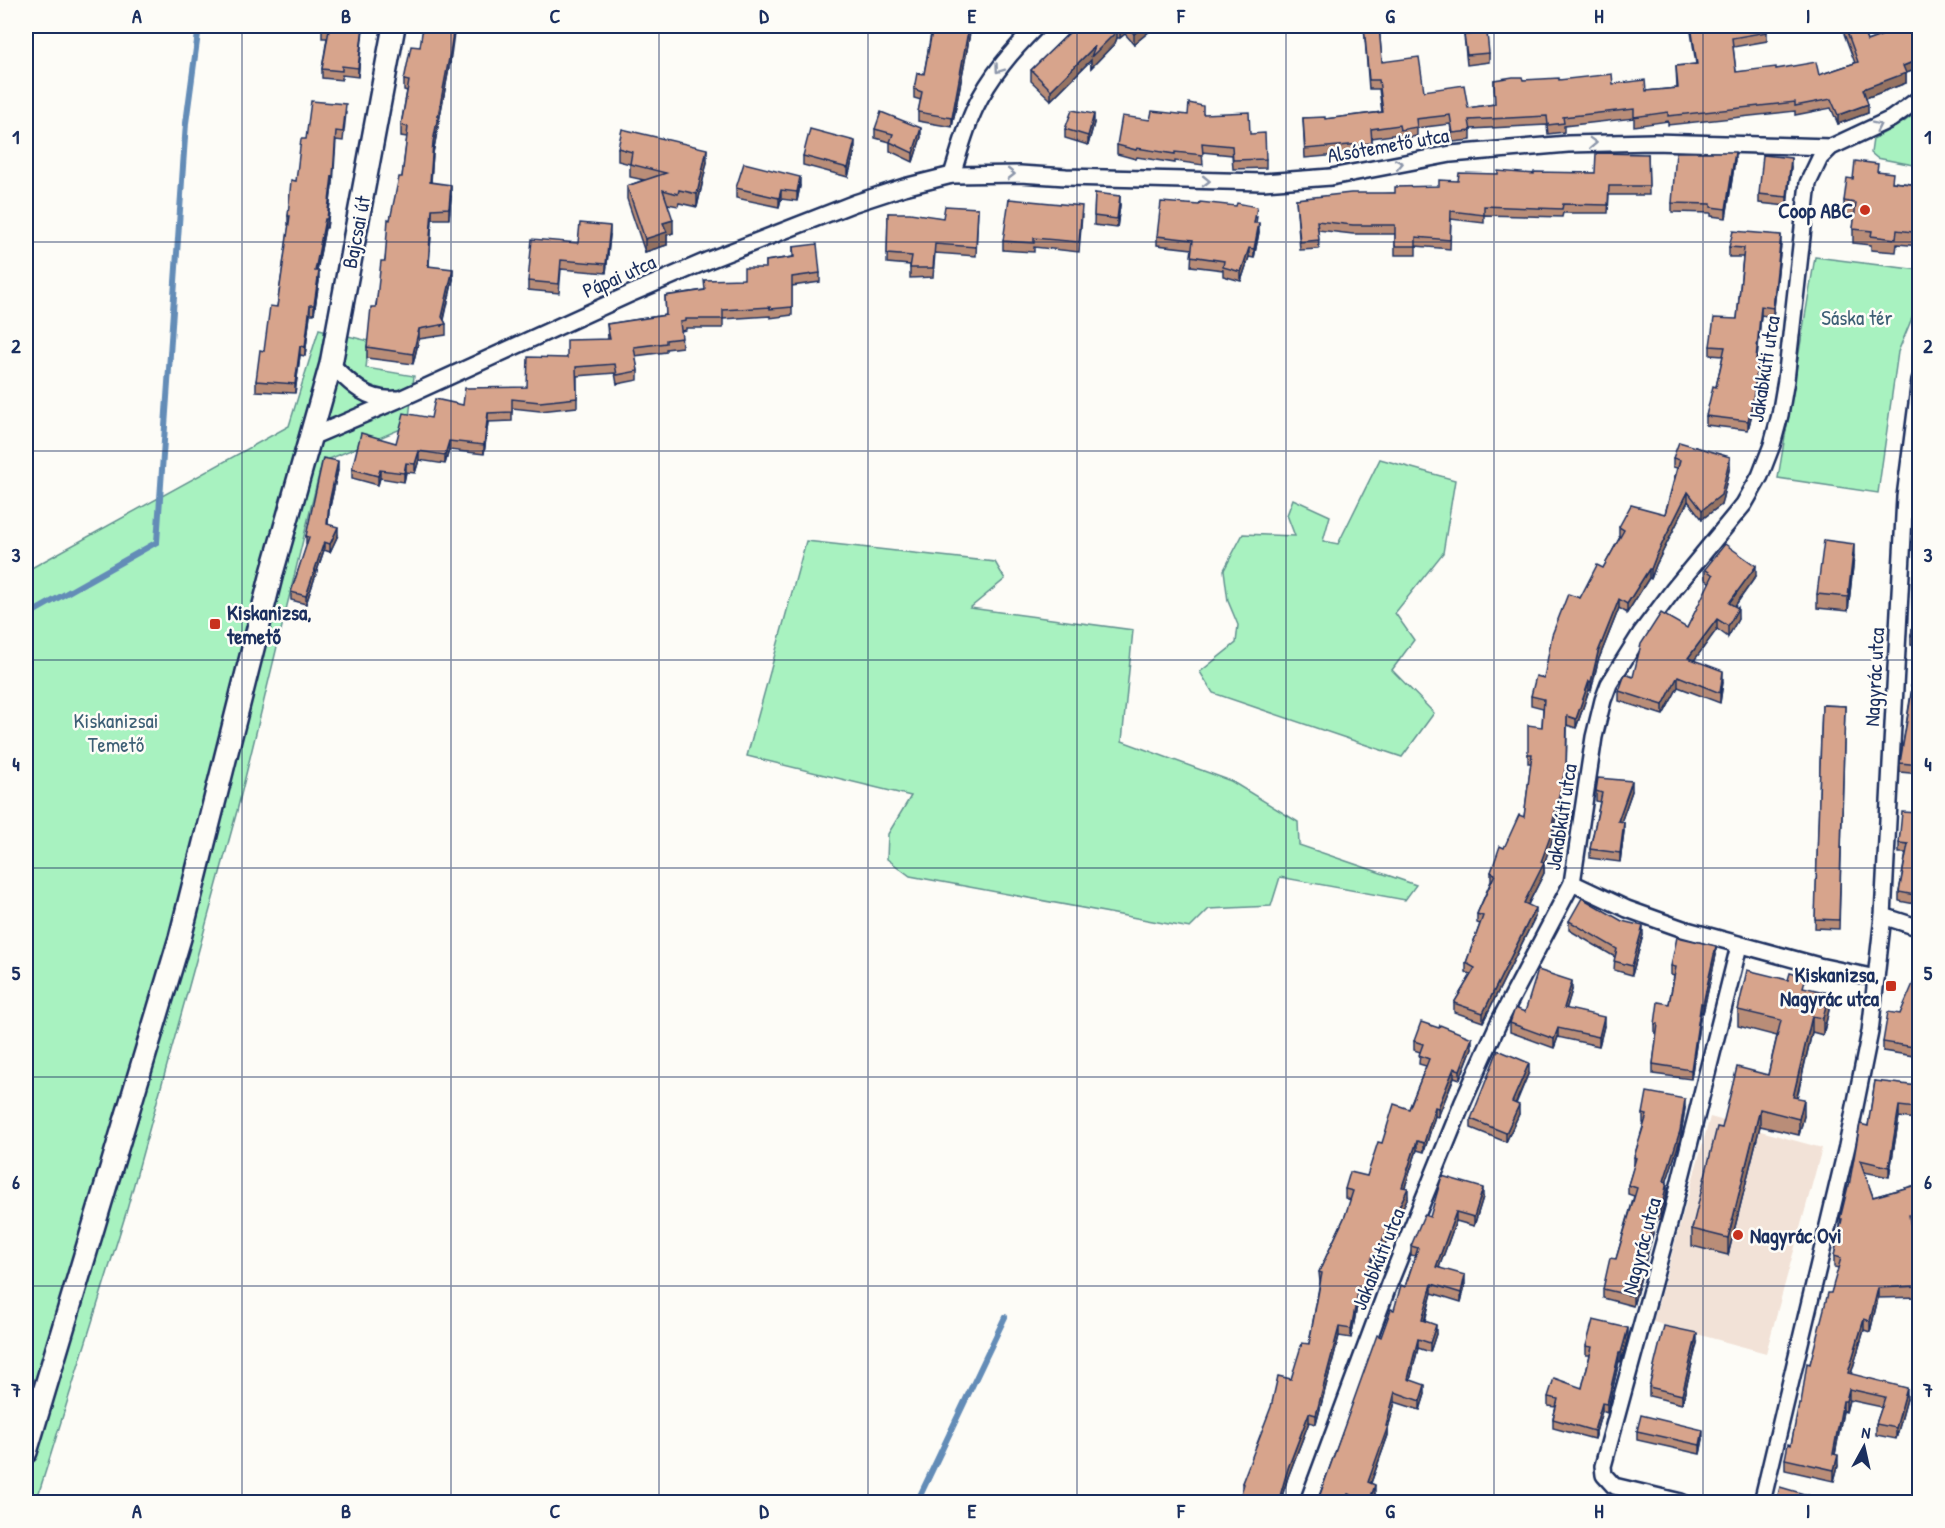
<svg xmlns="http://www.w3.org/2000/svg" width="1945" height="1528" viewBox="0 0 1945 1528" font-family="'Patrick Hand',sans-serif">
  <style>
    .built { fill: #f2e2d7 }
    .green { fill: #a8f2c0; stroke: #62908f; stroke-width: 1.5 }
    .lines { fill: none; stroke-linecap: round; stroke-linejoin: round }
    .stream { stroke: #648cb7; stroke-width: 6 }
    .minor-casing { stroke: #1b2f5e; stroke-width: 20 }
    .secondary-casing { stroke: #1b2f5e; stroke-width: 26 }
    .minor { stroke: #fdfcf7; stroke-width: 15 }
    .secondary { stroke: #fdfcf7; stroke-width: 21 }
    .wall { fill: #b98d78; stroke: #1b2f5e; stroke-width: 1.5 }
    .shaded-wall { fill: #967362; stroke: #1b2f5e; stroke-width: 1.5 }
    .building { fill: #d7a48c; stroke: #1b2f5e; stroke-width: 1.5 }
    .oneway { stroke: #8c96aa }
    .grid { fill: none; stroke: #1b2f5e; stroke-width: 1.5; stroke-opacity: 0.55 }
    .poi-dot { fill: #c8321e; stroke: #fdfcf7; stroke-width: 2 }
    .labels { text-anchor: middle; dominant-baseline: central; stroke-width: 5; stroke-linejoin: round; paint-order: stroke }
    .street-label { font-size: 21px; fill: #1b2f5e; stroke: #fdfcf7 }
    .poi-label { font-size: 21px; font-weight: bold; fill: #1b2f5e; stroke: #fdfcf7; text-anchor: end }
    .park-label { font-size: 21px; fill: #3e6076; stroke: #fdfcf7 }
    .neatline { fill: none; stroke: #1b2f5e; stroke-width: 2 }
    .grid-label { font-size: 20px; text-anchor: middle; font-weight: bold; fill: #1b2f5e }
  </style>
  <rect width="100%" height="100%" fill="#fdfcf7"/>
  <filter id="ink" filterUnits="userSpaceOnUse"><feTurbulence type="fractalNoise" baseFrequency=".0167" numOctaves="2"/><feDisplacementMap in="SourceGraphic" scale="12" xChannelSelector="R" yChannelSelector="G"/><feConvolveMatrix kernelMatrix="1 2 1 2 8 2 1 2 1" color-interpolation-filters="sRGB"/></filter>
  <g filter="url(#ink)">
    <path class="built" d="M1710,1117L1822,1148L1766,1353L1653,1322Z"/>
    <g class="green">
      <path d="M1919,110V166L1877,158L1871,153L1873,139L1905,121Z"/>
      <path d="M1815,257L1919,270V301L1898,352L1878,493L1778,478Z"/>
      <path d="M319,329L369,341L366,368L414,376L408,426L322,462L237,811L184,1004L126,1213L36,1502H26V571L289,426Z"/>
      <path d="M1380,459L1455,480L1443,553L1395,613L1414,640L1392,670L1434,713L1402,757L1213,693L1200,672L1236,643L1238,625L1228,601L1224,570L1243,534L1295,536L1287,515L1293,499L1330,516L1323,541L1338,544Z"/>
      <path d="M806,541L995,562L1005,579L970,608L1133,630L1122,741L1231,781L1298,822L1299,845L1416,885L1405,900L1280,877L1271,906L1209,909L1190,928L910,876L887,859L888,834L911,796L747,756Z"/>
    </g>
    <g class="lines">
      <g class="stream">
        <path d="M26,616L157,542L186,123L199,26"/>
        <path d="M917,1502L1005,1317"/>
      </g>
      <g class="minor-casing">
        <g id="minor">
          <path d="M952,175C959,153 965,129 975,108C990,76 1013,50 1037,26"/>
          <path d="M331,364C350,383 367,402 396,399"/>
          <path d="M311,437L402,398L630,294L709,260L855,203L904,187L952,175L1020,174L1066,177L1263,182L1331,177L1451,154L1568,144L1653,142L1831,147"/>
          <path d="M1572,883L1627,909L1683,929L1819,966L1876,978"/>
          <path d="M1883,916L1920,928"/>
          <path d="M1308,1502L1389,1284L1463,1102L1498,1024L1572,883L1594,737L1603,700L1609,684L1641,633L1674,589L1744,504L1760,476L1772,445L1780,415L1786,380L1808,183L1820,158L1831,147L1891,119L1920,98"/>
          <path d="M1681,1502L1614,1486L1604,1475L1603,1466L1672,1213L1739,946"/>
          <path d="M1762,1502L1847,1146L1870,1032L1883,916L1905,497L1920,380"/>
        </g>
      </g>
      <g class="secondary-casing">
        <path id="secondary" d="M26,1452L180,938L272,573L331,364L394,26"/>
      </g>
      <use href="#minor" class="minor"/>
      <use href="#secondary" class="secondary"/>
    </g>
    <g class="wall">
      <path d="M363,26L358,77L342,75V80L322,78V69L327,38H322V28Z"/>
      <path d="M931,26H971L967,50L952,127L918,121V112L921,100L914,98V89L924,74L932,28H931Z"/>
      <path d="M1068,26H1156L1134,44L1125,34L1120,38H1117L1115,43L1091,68V60L1051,100L1031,81V70L1067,35V27Z"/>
      <path d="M1361,26H1379L1382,62L1424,91L1468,108L1495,104L1494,80H1559L1613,84L1646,91L1677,88L1676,66L1696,64L1691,32V26L1767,32V41L1733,47L1736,72L1776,69L1819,75L1855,63L1843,31V26H1861L1867,41L1906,26H1920V51L1918,52L1920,56V68L1906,73V83L1866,98L1868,113L1838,124L1831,108L1795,115V111L1668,125V121L1634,126V118L1564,126V132L1548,134L1547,125L1471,129V140L1453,142L1450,124L1417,128V136L1400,139L1399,134L1372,138V152L1305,158L1303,118L1325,119L1382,112L1379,89H1369L1364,26Z"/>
      <path d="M1464,35L1489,53V62L1467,65Z"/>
      <path d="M420,47L450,63L433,153L431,182L451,196L449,219H432L429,266L453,279L444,320L446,324V335L419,339L413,364L367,358V347L385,261L390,220L402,177L407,137L401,136V125L407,91L404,90V80Z"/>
      <path d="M346,113L343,141L336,140L333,185H332L327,228H325L317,271L319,281L314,314H310L305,356L300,355L295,393L256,391V381L277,307L289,225H288V216L296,181Z"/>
      <path d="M1203,114L1250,134L1266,159V168L1233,169L1232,155L1202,152L1203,165L1175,161V163L1137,157L1136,159L1117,154V145L1150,120L1188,115Z"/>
      <path d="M1094,123L1088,145L1065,138V129Z"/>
      <path d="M875,129L921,137L913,162L890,151V142L875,138Z"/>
      <path d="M618,148L707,162L697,207L679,203L678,206L668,204L673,233L667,235V245L645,252L627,199V186L644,180L630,177V164L618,161Z"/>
      <path d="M855,150L848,177L803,165V156Z"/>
      <path d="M1648,154L1649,195H1609L1608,213H1563L1562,217L1484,215V223L1451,219L1450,249L1416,246V255H1395V234H1353L1318,230L1319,249L1300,250L1296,199L1395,193L1439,186L1458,181L1498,174L1595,173Z"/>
      <path d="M1735,160L1726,218L1711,216V213L1672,212V203Z"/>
      <path d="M1791,167L1787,206L1759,203V194Z"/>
      <path d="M1878,171L1893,182L1920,185V246L1897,244L1896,252L1871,250V245L1853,243V229L1855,216L1844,215V201L1853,179Z"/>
      <path d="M800,186L797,201L781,199L779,207L736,198V188Z"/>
      <path d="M1095,193L1120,205L1117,228L1094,225Z"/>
      <path d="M978,208L976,256L935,253L933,277L910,278V265L887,263L888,213L943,218Z"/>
      <path d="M1082,215L1079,252L1034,247V252L1003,250V241Z"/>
      <path d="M1257,217L1256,223L1259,232L1254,258L1249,257L1241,281L1223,276V270L1191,266L1192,249L1157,245V236Z"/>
      <path d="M610,235L606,273L561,269L559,293L528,290V281L578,243Z"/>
      <path d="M1781,244L1773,317L1761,315L1757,359L1758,368L1753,409L1748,430L1706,425V416L1716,387L1723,356L1710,355V346L1737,319L1743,257H1729V247Z"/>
      <path d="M793,247L820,273V282L792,286V315L770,318V316L723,319V328H686V330L681,331L682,347L666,349V352L635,356L638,371V380L617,384L615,373L577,376V407L540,411L512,408V421L488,422L484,454L449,450L445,464L419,460L415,473L406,472L404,482L380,478L378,485L352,478V469L396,443L431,418L463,405L527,387L567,358L608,339L607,324L666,315L665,296L704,290L744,279L766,268V261L793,257Z"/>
      <path d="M1673,458L1730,466L1721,505L1702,519L1688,501L1656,565L1651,579L1649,578L1627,613L1619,608L1598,661L1591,691L1589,690L1576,728L1567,725L1566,775L1554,826V835L1544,863V873L1528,905L1535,917L1483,1022L1454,1012V1003L1471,975L1466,972V963L1480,924L1477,923V914L1491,881V872L1504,848L1524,817L1531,763H1528V754L1542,727L1543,708L1531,705V696L1544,678L1580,598L1603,568L1620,537L1619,536V527L1665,514L1677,468L1673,467Z"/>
      <path d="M338,470L329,511L328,524L338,535L330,552L324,550L306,604L291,600V592L307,545L306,544V536Z"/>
      <path d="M1854,557L1848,611L1817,608V594Z"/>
      <path d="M1920,567V774L1900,772V763L1912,687H1911V677L1918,646L1911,645V636L1916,606H1914V597Z"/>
      <path d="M1705,569L1756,576L1735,606L1738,619L1728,637L1717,629L1694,660L1723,682L1720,703L1678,687L1663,715L1619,701V691L1633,677L1687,628L1710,583L1705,579Z"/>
      <path d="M1822,705L1845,706L1839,929L1815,928Z"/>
      <path d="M1596,791H1632L1621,822L1624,831L1620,862L1590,858V849L1600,802L1596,801Z"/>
      <path d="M1920,813V905L1899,901V892L1906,853H1899V843Z"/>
      <path d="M1569,921H1622L1643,935L1632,975L1614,970L1615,957L1569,930Z"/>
      <path d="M1716,955L1703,1013L1701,1012L1691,1079L1653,1074V1064L1657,1033H1655V1024L1669,1004L1674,976L1671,975V966Z"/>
      <path d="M1920,973V1057L1883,1051V1042L1900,1014Z"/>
      <path d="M1806,988L1829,1010L1823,1035L1812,1032L1797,1098L1804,1116L1799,1135L1760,1126L1728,1255L1692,1246V1229L1722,1128L1768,1075L1777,1036L1738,1026V1010Z"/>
      <path d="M1572,990L1566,1009L1604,1026L1599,1046L1558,1037L1554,1048L1510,1032V1023L1525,1012Z"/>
      <path d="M1414,1041L1472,1048L1460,1079L1454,1077L1438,1117L1435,1116L1424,1152L1417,1150L1405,1187L1408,1197L1375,1265L1373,1264L1362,1297L1359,1296L1351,1338L1339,1336L1316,1424L1309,1422L1288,1477L1280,1503H1238L1242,1492V1483L1309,1344L1320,1282L1319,1272L1345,1216L1351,1200L1345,1198V1189L1367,1176L1382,1143L1409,1109L1426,1066L1419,1064L1420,1052L1414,1050Z"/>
      <path d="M1529,1072L1516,1104L1519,1114L1506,1142L1471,1128V1119Z"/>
      <path d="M1875,1081L1918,1097L1916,1119L1899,1117L1889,1177L1864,1172L1873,1197L1920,1184V1222L1911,1225L1917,1264H1920V1297L1878,1298L1870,1332L1864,1330L1851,1374L1907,1399L1896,1439L1876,1435V1424L1882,1407L1849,1400L1846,1412L1843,1411L1835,1455L1838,1466L1834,1481L1785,1470V1459L1791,1445L1810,1364L1839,1268L1834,1267V1256L1840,1230V1219L1868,1126Z"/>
      <path d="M1685,1108L1680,1140L1666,1182L1667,1192L1660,1220L1657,1219L1633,1306L1603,1298V1289L1616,1259L1634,1196L1628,1194V1185L1634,1166V1157L1644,1123H1643V1114Z"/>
      <path d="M1483,1197L1474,1226L1456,1221L1439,1267L1465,1285L1461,1302L1432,1293L1425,1321L1436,1334L1430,1352L1418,1348L1410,1380L1425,1394L1420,1410L1395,1402L1388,1428V1435L1371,1483L1375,1494L1372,1503H1317L1381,1337L1405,1287L1415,1256L1411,1255V1246L1430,1217Z"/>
      <path d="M1628,1337L1621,1362L1619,1361L1607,1413L1602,1411L1594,1439L1553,1428V1419L1556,1407L1548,1406V1397L1582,1388L1590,1355H1586V1346Z"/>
      <path d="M1697,1343L1682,1404L1649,1396V1387Z"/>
      <path d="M1637,1431L1703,1439L1700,1454L1637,1440Z"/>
    </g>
    <g class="shaded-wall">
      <path d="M363,26V29L358,77V68Z"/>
      <path d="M454,26H455L450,63L433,153L430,192V182L433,142Z"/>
      <path d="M969,26H971L967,50L952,127V118Z"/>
      <path d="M1123,26H1125V34L1120,38V28Z"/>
      <path d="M1144,26H1156L1134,44V34Z"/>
      <path d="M1117,27V38L1115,43L1091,68V60L1051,100V90L1095,46Z"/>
      <path d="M1920,42V51L1915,53V44Z"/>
      <path d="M1920,59V68L1904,74L1906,73V83L1863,99V89L1903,66Z"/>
      <path d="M1868,104V113L1838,124V115Z"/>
      <path d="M1094,114V123L1088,145V136Z"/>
      <path d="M921,128V137L913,162V153Z"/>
      <path d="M855,141V150L848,177V168Z"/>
      <path d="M707,149V162L697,207V194Z"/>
      <path d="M1735,152V160L1726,218V209Z"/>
      <path d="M1791,158V167L1787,206V197Z"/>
      <path d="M332,176V185L327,228V219Z"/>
      <path d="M800,177V186L797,201V192Z"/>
      <path d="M451,185V196L449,219V208Z"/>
      <path d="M781,190V199L779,207V198Z"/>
      <path d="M1120,196V205L1117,228V219Z"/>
      <path d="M432,209V219L428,276V266Z"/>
      <path d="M325,219V228L315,280V271Z"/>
      <path d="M673,220V233L667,235V245L645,252V239L663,223Z"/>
      <path d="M1259,223V232L1254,258V249Z"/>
      <path d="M610,226V235L606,273V264Z"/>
      <path d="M1781,235V244L1773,317V308Z"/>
      <path d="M1249,248V257L1241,281V272Z"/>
      <path d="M453,269V279L442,327V317Z"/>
      <path d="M319,271V281L314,314V305Z"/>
      <path d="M310,305V314L305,356V347Z"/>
      <path d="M1761,306V315L1756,368V359Z"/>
      <path d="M419,329V339L413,364V354Z"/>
      <path d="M300,346V355L295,393V384Z"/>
      <path d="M1758,359V368L1753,409L1748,430V421Z"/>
      <path d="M488,413V422L484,454V445Z"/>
      <path d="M449,441V450L445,464V455Z"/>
      <path d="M419,451V460L415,473V464Z"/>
      <path d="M1730,457V466L1721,505L1702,519V510Z"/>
      <path d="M338,461V470L329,511L327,532L329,503Z"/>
      <path d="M406,463V472L404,482V473Z"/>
      <path d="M380,470V478L378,485V476Z"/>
      <path d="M1688,492V501L1656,565L1651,579V569L1656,556Z"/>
      <path d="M338,527V535L330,552V544Z"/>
      <path d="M324,542V550L306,604V596Z"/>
      <path d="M1854,544V557L1848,611V597Z"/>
      <path d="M1756,566V576L1729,614V603Z"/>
      <path d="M1649,569V578L1627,613V604Z"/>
      <path d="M1619,599V608L1598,661L1591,691V682L1598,652Z"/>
      <path d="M1738,608V619L1728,637V626Z"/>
      <path d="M1717,619V629L1688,669V658Z"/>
      <path d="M1723,671V682L1720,703V693Z"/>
      <path d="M1678,676V687L1663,715V705Z"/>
      <path d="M1589,681V690L1576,728V719Z"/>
      <path d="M1567,716L1566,775L1554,826V835L1544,864V873L1524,912V903L1541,862L1552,825Z"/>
      <path d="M1632,781V791L1618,831V821Z"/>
      <path d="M1624,822V831L1620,862V853Z"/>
      <path d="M1535,908V917L1483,1022V1013Z"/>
      <path d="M1643,926V935L1632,975V966Z"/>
      <path d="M1716,946V955L1703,1013V1004Z"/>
      <path d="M1572,981V990L1564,1017V1008Z"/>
      <path d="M1829,993V1010L1823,1035V1018Z"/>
      <path d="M1701,1003V1012L1691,1079V1070Z"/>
      <path d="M1812,1016V1032L1793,1113V1097Z"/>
      <path d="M1604,1017V1026L1599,1046V1037Z"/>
      <path d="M1558,1028V1037L1554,1048V1039Z"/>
      <path d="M1472,1038V1048L1460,1079V1070Z"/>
      <path d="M1529,1063V1072L1512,1111V1102Z"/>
      <path d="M1454,1068V1077L1438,1117V1108Z"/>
      <path d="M1685,1099V1108L1680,1140L1664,1190V1181Z"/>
      <path d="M1804,1099V1116L1799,1135V1119Z"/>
      <path d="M1519,1105V1114L1506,1142V1133Z"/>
      <path d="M1899,1106V1117L1889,1177V1167Z"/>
      <path d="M1435,1107V1116L1424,1152V1143Z"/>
      <path d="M1760,1109V1126L1728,1255V1238Z"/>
      <path d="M1417,1141V1150L1402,1196V1187Z"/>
      <path d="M1667,1182V1192L1660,1220V1211Z"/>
      <path d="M1408,1188V1197L1375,1265V1256Z"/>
      <path d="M1483,1188V1197L1474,1226V1217Z"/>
      <path d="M1657,1209V1219L1633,1306V1296Z"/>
      <path d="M1920,1211V1222L1909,1226V1215Z"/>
      <path d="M1456,1212V1221L1436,1276V1267Z"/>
      <path d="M1373,1255V1264L1362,1297V1288Z"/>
      <path d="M1465,1275V1285L1461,1302V1293Z"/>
      <path d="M1432,1284V1293L1422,1329V1320Z"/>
      <path d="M1359,1287V1296L1351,1338V1329Z"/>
      <path d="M1878,1288V1298L1870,1332V1321Z"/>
      <path d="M1864,1319V1330L1848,1384V1373Z"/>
      <path d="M1436,1325V1334L1430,1352V1343Z"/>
      <path d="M1339,1327V1336L1316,1424V1415Z"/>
      <path d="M1628,1328V1337L1621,1362V1353Z"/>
      <path d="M1697,1333V1343L1682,1404V1395Z"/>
      <path d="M1418,1339V1348L1408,1389V1379Z"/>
      <path d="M1619,1353V1361L1607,1413V1404Z"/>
      <path d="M1425,1385V1394L1420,1410V1401Z"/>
      <path d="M1907,1388V1399L1896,1439V1428Z"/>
      <path d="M1849,1389V1400L1846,1412V1401Z"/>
      <path d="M1395,1392V1402L1388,1428V1435L1368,1491V1482L1386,1426Z"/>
      <path d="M1843,1401V1411L1833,1465V1454Z"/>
      <path d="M1602,1403V1411L1594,1439V1431Z"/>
      <path d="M1309,1413V1422L1288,1477L1280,1503H1278L1288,1468Z"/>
      <path d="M1703,1430V1439L1700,1454V1445Z"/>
      <path d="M1838,1455V1466L1834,1481V1470Z"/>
      <path d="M1375,1485V1494L1372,1503H1369Z"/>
    </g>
    <g class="building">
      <path d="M322,26H363L358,68L342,66V71L322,69L329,30L322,28Z"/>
      <path d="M423,26H454L450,53L433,142L430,182L451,185L449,208L432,209L428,266L453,269L442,317L446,324L419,329L413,354L367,347L371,307H376L381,261H385L388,219L390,220L399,177H402L408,127L401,125L409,81L404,80L411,46L420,47Z"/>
      <path d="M933,26H969L952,118L918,112L922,92L914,89L917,73L924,74Z"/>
      <path d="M1068,26H1123L1120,28L1117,27L1115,33L1091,57L1095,46L1051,90L1031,70L1071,31L1067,27Z"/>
      <path d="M1127,26H1144L1134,34Z"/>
      <path d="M1364,26H1379L1382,62L1419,57L1424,91L1464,85L1468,108L1495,104L1494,80L1513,77H1522L1523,80L1559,78V80L1612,74L1613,84L1645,80L1646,91L1678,88L1676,66L1697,64L1691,26H1766L1767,32L1732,38L1736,72L1776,67V69L1816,62L1819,75L1858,62L1845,26H1861L1867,41L1908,26H1920V42L1915,44L1920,56V59L1903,66L1906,73L1863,89L1868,104L1838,115L1831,99L1795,106V102L1668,116V112L1634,117V109L1563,117L1564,123L1548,125L1547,116L1469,120L1471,131L1453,133L1450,115L1416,119L1417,127L1400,130L1399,125L1371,129L1372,143L1305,149L1303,118L1325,117V119L1383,112L1379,80H1369Z"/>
      <path d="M1487,33L1489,53L1467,55L1464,35Z"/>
      <path d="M311,101L346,104L343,132L336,131L333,176H332L327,219H325L315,271H319L314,305H310L305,347L300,346L295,384L256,381L260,350L264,351L270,306L277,307L290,216H288L291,180L296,181L301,139H306Z"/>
      <path d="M1189,103L1203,106V114L1249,112L1250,134L1265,133L1266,159L1233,160L1232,146L1202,143L1203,155L1175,152V154L1137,148L1136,150L1117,145L1122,116L1150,120L1152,111L1188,115Z"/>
      <path d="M1072,110L1094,114L1088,136L1065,129Z"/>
      <path d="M881,112L921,128L913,153L890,142L893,134L875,129Z"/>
      <path d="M622,129L707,149L697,194L679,190L678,194L663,190L673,220L663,223L667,232L645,239L627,186L666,173L630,164L632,152L618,148Z"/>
      <path d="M810,129L855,141L848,168L803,156Z"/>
      <path d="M1676,152H1735L1726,209L1711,207V204L1672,203Z"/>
      <path d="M1596,153L1648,154L1649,186H1609L1608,205L1563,204L1562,209L1484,206V215L1451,211L1450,240L1416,237V246H1395V225H1353L1317,221L1319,240L1300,242L1296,199L1351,193H1395V187L1439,186V180L1458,181L1459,173L1498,174V171L1534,174V172L1595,173Z"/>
      <path d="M1763,155L1791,158L1787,197L1759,194Z"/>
      <path d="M1855,161L1878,164L1877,171L1893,173L1892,182L1920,185V233L1897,230L1896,239L1871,236L1872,231L1853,229L1856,203L1844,201L1847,178L1853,179Z"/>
      <path d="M744,163L800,177L797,192L781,190L779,198L736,188Z"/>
      <path d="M1095,193L1120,196L1117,219L1094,216Z"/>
      <path d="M1009,199L1082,206L1079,242L1034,238V243L1003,241Z"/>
      <path d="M1161,202L1199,205L1200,202L1236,206L1237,203L1257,207L1254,223H1259L1254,249L1249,248L1241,272L1223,267L1224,261L1191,256L1193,240L1157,236Z"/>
      <path d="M945,206L978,208L976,247L935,244L933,268H910L912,256L887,254L888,213H910L943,218Z"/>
      <path d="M580,223L610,226L606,264L561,260L559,284L528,281L532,239L578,243Z"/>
      <path d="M1733,231L1781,235L1773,308L1761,306L1756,359H1758L1753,400L1748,421L1706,416L1713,386L1716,387L1725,347L1710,346L1714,318L1737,319L1744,248L1729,247Z"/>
      <path d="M817,244L820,273L792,277V307L770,309V307L723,310V319H686V321L680,322L682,338L666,340V343L634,347L638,371L617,375L615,364L576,367L577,398L540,402L512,399V412L488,413L484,445L449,441L445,455L419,451L415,464L406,463L404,473L380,470L378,476L352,469L361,433L396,443L404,413L431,418L435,399L463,405L465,388L527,387L528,357L567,358V340L610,339L607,324L666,315L665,296L705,290L704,280L744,279V268H766V261L794,257L793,247Z"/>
      <path d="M1679,442L1730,457L1721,495L1702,510L1688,492L1656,556L1651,569H1649L1627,604L1619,599L1598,652L1591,682L1589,681L1576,719L1567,716L1566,766L1552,825L1554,826L1541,862L1544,863L1524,903L1535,908L1483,1013L1454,1003L1475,968L1466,963L1483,916L1477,914L1495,874L1491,872L1500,846L1504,848L1519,815L1524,817L1532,754H1528V725L1542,727L1544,699L1531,696L1536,676L1544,678L1552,635L1568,594L1580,598L1597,565L1603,568L1624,530L1619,527L1631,505L1665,514L1680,460L1673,458Z"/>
      <path d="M323,458L338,461L329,503L327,524L338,527L330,544L324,542L306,596L291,592L309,537L306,536Z"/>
      <path d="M1824,540L1854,544L1848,597L1817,594Z"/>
      <path d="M1725,544L1756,566L1729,603L1738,608L1728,626L1717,619L1688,658L1723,671L1720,693L1678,676L1663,705L1619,691L1625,674L1633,677L1641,644L1661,613L1687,628L1713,575L1705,569Z"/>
      <path d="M1920,567V637L1911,636L1918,597H1914Z"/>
      <path d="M1920,639V765L1900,763L1914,678L1911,677Z"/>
      <path d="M1822,705L1845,706L1839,920L1815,919Z"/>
      <path d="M1598,778L1632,781L1618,821L1624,822L1620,853L1590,849L1602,793L1596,791Z"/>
      <path d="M1902,812L1920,813V896L1899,892L1908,844L1899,843Z"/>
      <path d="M1582,898L1622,921L1643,926L1632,966L1614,961L1617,949L1569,921Z"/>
      <path d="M1677,937L1716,946L1703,1004L1701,1003L1691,1070L1653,1064L1658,1024H1655L1658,1002L1669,1004L1676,967L1671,966Z"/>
      <path d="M1538,970L1572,981L1564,1008L1604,1017L1599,1037L1558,1028L1554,1039L1510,1023L1515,1008L1525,1012Z"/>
      <path d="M1747,970L1788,980L1790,973L1806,977L1803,987L1829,993L1823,1018L1812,1016L1793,1097L1804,1099L1799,1119L1760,1109L1728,1238L1692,1229L1717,1127L1722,1128L1737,1067L1768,1075L1781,1020L1738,1010Z"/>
      <path d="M1918,972L1920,973V1048L1883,1042L1888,1012L1900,1014Z"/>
      <path d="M1421,1022L1439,1028L1440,1025L1472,1038L1460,1070L1454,1068L1438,1108L1435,1107L1424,1143L1417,1141L1402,1187L1408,1188L1375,1256L1373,1255L1362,1288L1359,1287L1351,1329L1339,1327L1316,1415L1309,1413L1288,1468L1278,1503H1238L1244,1484L1242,1483L1271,1407L1278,1376L1291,1379L1302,1343L1309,1344L1322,1273L1319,1272L1345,1216L1353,1191L1345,1189L1350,1172L1367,1176L1378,1142L1382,1143L1394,1104L1409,1109L1429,1059L1419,1055L1423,1044L1414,1041Z"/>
      <path d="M1498,1050L1529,1063L1512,1102L1519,1105L1506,1133L1471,1119Z"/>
      <path d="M1875,1081L1918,1086L1916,1108L1899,1106L1889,1167L1860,1160L1873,1197L1920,1184V1211L1909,1215L1917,1264H1920V1286L1878,1288L1870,1321L1864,1319L1848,1373L1907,1388L1896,1428L1876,1424L1885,1397L1849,1389L1846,1401H1843L1833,1454L1838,1455L1834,1470L1785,1459L1788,1444L1791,1445L1799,1404H1801L1807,1363L1810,1364L1828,1293H1831L1841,1258L1834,1256L1842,1219H1840L1848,1186H1849L1860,1124L1868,1126Z"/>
      <path d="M1647,1092L1685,1099L1680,1131L1664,1181L1667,1182L1663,1201L1660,1211L1657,1209L1633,1296L1603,1289L1610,1258L1616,1259L1637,1188L1628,1185L1636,1158L1634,1157L1647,1115L1643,1114Z"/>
      <path d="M1442,1176L1483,1188L1474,1217L1456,1212L1436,1267L1465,1275L1461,1293L1432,1284L1422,1320L1436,1325L1430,1343L1418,1339L1408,1379L1425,1385L1420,1401L1395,1392L1386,1426H1388L1368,1482L1375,1485L1369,1502L1348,1494L1344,1503H1317L1377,1335L1381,1337L1391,1309L1394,1310L1401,1285L1405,1287L1418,1248L1411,1246L1424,1215L1430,1217Z"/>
      <path d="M1593,1320L1628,1328L1621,1353H1619L1607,1404L1602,1403L1594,1431L1553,1419L1558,1399L1548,1397L1554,1378L1582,1388L1592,1347L1586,1346Z"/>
      <path d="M1664,1326L1697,1333L1682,1395L1649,1387Z"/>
      <path d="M1641,1415L1703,1430L1700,1445L1637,1431Z"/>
      <path d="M1780,1487L1832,1502L1831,1503H1776Z"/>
    </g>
    <defs><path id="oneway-chevron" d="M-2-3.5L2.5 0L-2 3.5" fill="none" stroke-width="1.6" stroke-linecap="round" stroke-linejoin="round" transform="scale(1.5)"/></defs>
    <g class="oneway">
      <use href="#oneway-chevron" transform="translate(999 69) rotate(126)"/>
      <use href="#oneway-chevron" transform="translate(1877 126) rotate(-26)"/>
      <use href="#oneway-chevron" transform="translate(1593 143) rotate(-2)"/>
      <use href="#oneway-chevron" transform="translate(1399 164) rotate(-11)"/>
      <use href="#oneway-chevron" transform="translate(1011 174) rotate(1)"/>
      <use href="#oneway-chevron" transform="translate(1206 181) rotate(1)"/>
    </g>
  </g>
  <path class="grid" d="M242,26V1502M451,26V1502M659,26V1502M868,26V1502M1077,26V1502M1286,26V1502M1494,26V1502M1703,26V1502M26,242H1920M26,451H1920M26,660H1920M26,868H1920M26,1077H1920M26,1286H1920"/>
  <g class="poi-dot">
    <circle cx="1865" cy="210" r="6"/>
    <rect x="209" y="618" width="12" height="12" rx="3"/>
    <rect x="1885" y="980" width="12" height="12" rx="3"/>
    <circle cx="1738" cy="1235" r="6"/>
  </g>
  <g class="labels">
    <g class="street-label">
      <text transform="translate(1388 145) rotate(-10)">Alsótemető utca</text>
      <text transform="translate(356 232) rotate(-79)">Bajcsai út</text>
      <text transform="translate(619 276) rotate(-24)">Pápai utca</text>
      <text transform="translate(1764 369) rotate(-81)">Jakabkúti utca</text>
      <text transform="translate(1874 677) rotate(-87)">Nagyrác utca</text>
      <text transform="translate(1561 817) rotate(-81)">Jakabkúti utca</text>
      <text transform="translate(1641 1246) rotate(-75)">Nagyrác utca</text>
      <text transform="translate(1378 1259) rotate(-68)">Jakabkúti utca</text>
    </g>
    <g class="poi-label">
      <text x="1853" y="210">Coop ABC</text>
      <text x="227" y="612" text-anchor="start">Kiskanizsa,<tspan x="227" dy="24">temető</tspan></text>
      <text x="1879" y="974">Kiskanizsa,<tspan x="1879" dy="24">Nagyrác utca</tspan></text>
      <text x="1750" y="1235" text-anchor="start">Nagyrác Ovi</text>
    </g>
    <g class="park-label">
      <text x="1857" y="317">Sáska tér</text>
      <text x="116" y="720">Kiskanizsai<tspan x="116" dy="24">Temető</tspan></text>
    </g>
  </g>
  <rect width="1945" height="1528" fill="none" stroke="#fdfcf7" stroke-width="66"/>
  <g transform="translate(1864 1447) rotate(8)" stroke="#fdfcf7" stroke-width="4.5" paint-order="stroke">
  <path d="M0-4.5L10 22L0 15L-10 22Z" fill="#1b2f5e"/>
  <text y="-9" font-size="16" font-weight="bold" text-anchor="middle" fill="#1b2f5e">N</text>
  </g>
  <rect x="33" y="33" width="1879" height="1462" class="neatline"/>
  <g class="grid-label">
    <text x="137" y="23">A</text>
    <text x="346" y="23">B</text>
    <text x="555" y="23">C</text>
    <text x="764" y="23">D</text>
    <text x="972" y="23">E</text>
    <text x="1181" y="23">F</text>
    <text x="1390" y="23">G</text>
    <text x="1599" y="23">H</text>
    <text x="1808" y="23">I</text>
    <text x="16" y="144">1</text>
    <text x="1928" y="144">1</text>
    <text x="16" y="353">2</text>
    <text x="1928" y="353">2</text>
    <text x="16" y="562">3</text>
    <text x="1928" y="562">3</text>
    <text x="16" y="771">4</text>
    <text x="1928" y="771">4</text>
    <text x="16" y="980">5</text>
    <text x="1928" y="980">5</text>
    <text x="16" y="1189">6</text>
    <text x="1928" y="1189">6</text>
    <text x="16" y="1397">7</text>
    <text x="1928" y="1397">7</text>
    <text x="137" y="1518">A</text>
    <text x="346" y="1518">B</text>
    <text x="555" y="1518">C</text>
    <text x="764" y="1518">D</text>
    <text x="972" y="1518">E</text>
    <text x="1181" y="1518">F</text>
    <text x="1390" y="1518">G</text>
    <text x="1599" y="1518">H</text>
    <text x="1808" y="1518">I</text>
  </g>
</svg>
